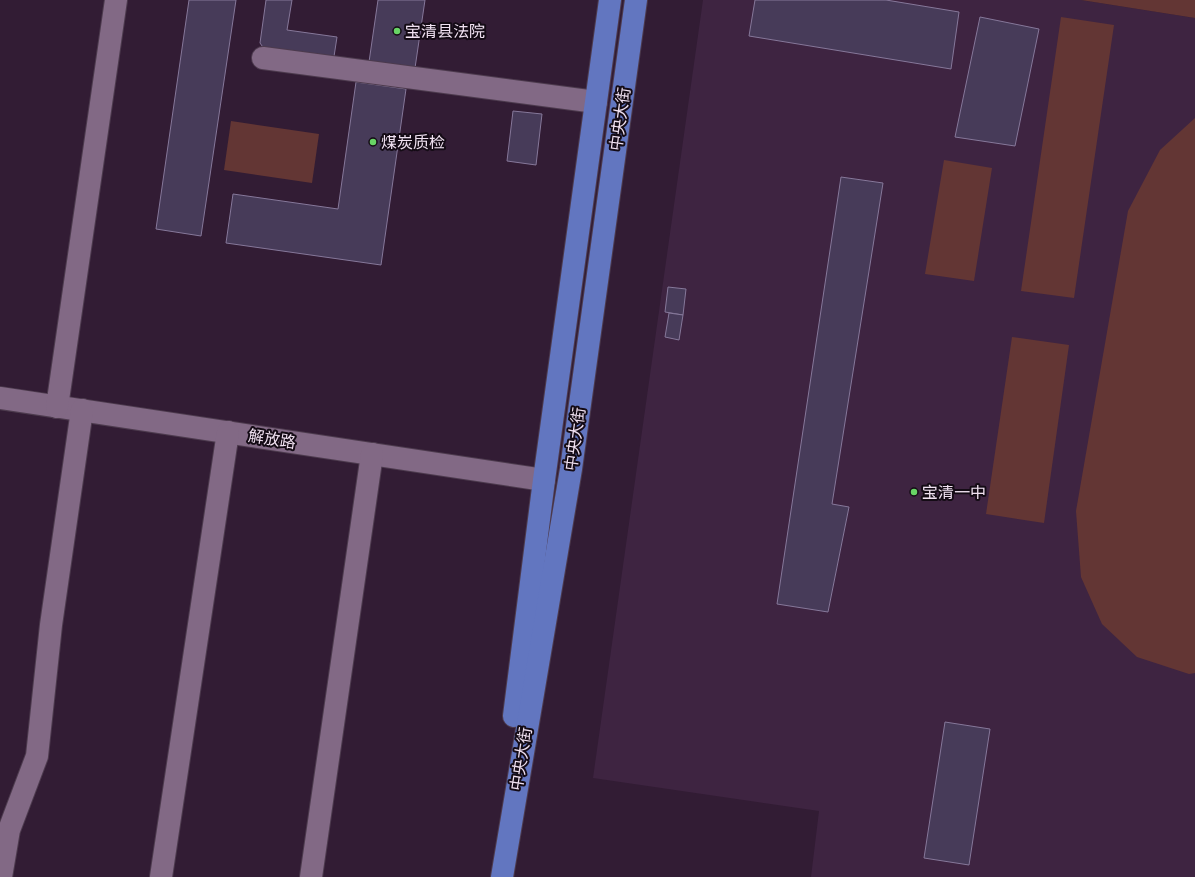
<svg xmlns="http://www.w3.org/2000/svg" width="1195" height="877" viewBox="0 0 1195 877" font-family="Jost,'Noto Sans SC',sans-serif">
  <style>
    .built { fill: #3e2441 }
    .green { fill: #633634 }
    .building { fill: #473b59; stroke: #86789a }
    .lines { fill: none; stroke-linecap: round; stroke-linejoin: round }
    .minor-casing { stroke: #4d3b4e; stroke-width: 24 }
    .major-casing { stroke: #4d3b4e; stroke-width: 24 }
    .minor { stroke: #826985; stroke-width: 22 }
    .major { stroke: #6276c0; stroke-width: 22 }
    .poi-dot { fill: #68d465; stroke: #140b15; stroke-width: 1.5 }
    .labels { text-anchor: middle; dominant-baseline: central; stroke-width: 4; stroke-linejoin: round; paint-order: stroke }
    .poi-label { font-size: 16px; fill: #f0e1f1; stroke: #140b15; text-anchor: start }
    .street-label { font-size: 16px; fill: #f0e1f1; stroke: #140b15 }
  </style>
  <rect width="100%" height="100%" fill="#321c34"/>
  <path class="built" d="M703,0H1081L1195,18V877H811L819,811L593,778Z"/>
  <g class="green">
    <path d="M1081,0H1195V18Z"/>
    <path d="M1061,17L1114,25L1074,298L1021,291Z"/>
    <path d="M1195,118V673L1189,674L1137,657L1102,624L1081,577L1076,511L1128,211L1160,150Z"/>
    <path d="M231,121L319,134L312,183L224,170Z"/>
    <path d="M944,160L992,168L974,281L925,274Z"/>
    <path d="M1012,337L1069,345L1044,523L986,514Z"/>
  </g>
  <g class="building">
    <path d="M189,0H236L201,236L156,229Z"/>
    <path d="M266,0H292L287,30L337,37L333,63L267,53L260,43Z"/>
    <path d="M378,0H425L415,68L369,62Z"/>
    <path d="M755,0H886L959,12L951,69L749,36Z"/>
    <path d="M980,17L1039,29L1015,146L955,137Z"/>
    <path d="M356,82L406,89L381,265L226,243L233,194L338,209Z"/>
    <path d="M513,111L542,114L536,165L507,161Z"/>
    <path d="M841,177L883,183L832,504L849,507L828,612L777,604Z"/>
    <path d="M668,287L686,289L683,315L665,312Z"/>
    <path d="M669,313L683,315L679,340L665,337Z"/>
    <path d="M945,722L990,729L969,865L924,858Z"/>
  </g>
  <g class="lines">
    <g class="minor-casing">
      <g id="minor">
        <path d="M263,58L596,102"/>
        <path d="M0,398L544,480"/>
        <path d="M57,407L116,0"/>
        <path d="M1,877L9,830L37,756L51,625L82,410"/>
        <path d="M161,877L228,432"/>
        <path d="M311,877L372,454"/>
      </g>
    </g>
    <g class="major-casing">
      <g id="major">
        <path d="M514,716L544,480L610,0"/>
        <path d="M502,877L571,469L636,0"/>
      </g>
    </g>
    <use href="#minor" class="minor"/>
    <use href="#major" class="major"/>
  </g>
  <g class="poi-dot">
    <circle cx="397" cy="31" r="4"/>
    <circle cx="373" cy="142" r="4"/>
    <circle cx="914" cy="492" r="4"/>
  </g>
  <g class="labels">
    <g class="poi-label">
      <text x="405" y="31">宝清县法院</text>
      <text x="381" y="142">煤炭质检</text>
      <text x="922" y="492">宝清一中</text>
    </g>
    <g class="street-label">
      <text transform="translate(620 119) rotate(-82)">中央大街</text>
      <text transform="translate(272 439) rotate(9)">解放路</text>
      <text transform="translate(575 439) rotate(-82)">中央大街</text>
      <text transform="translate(521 759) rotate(-81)">中央大街</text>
    </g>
  </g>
</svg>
